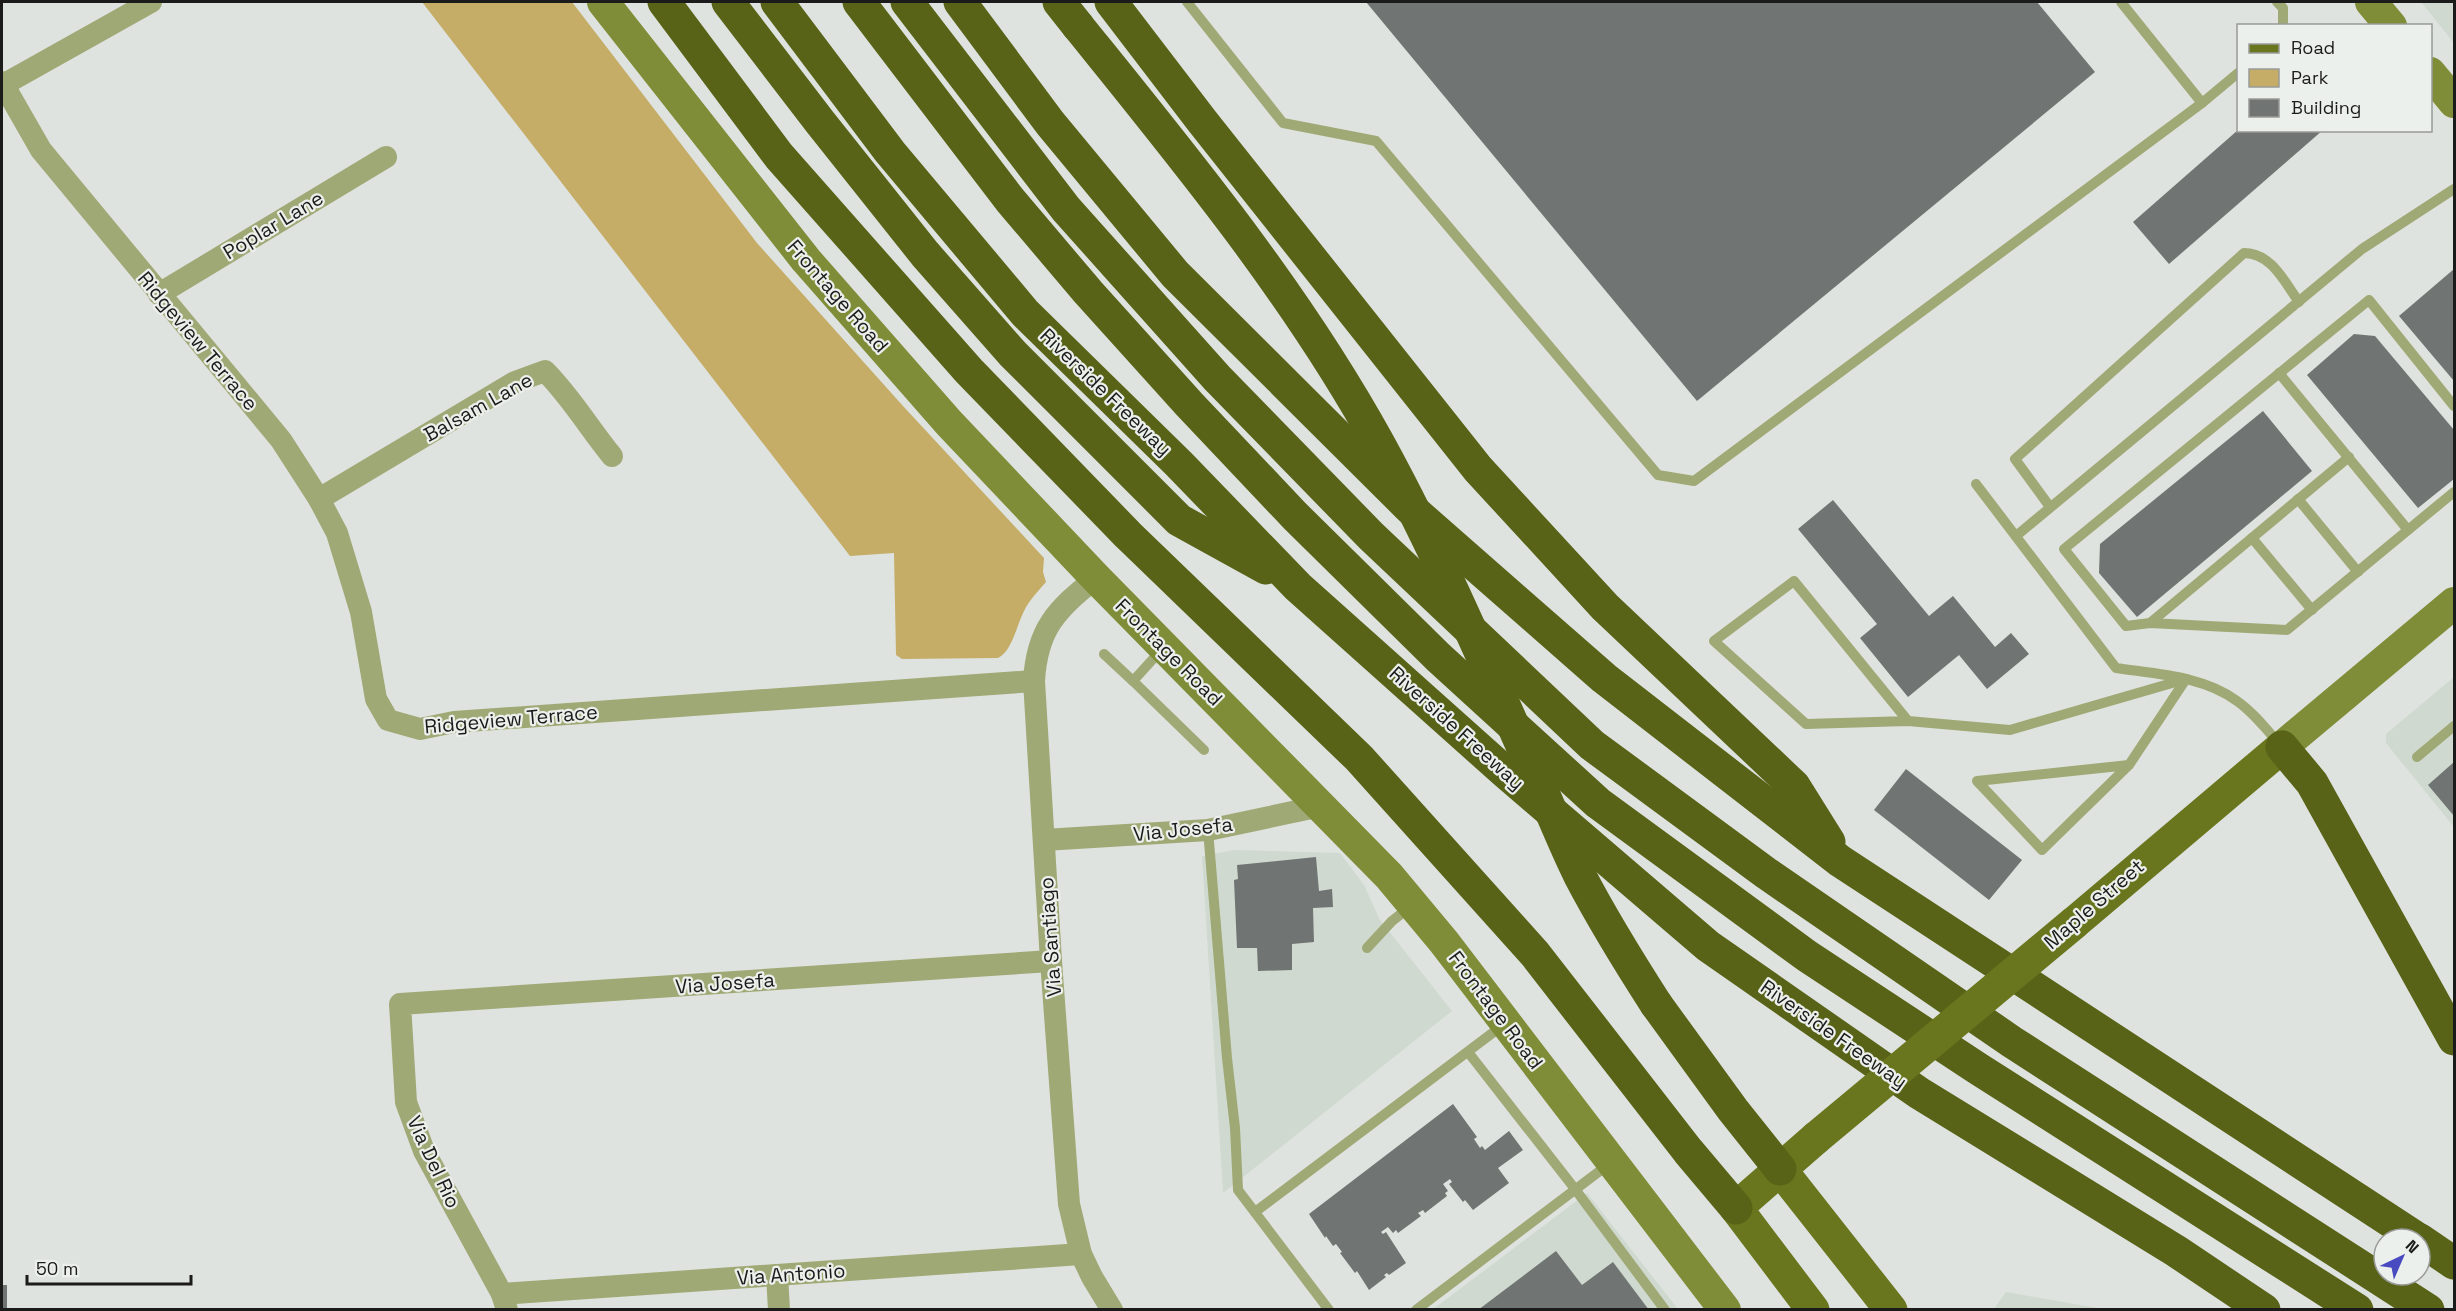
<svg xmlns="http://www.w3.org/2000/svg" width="2456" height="1311" viewBox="0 0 2456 1311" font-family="'Space Grotesk',sans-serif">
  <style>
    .built { fill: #cfd9cf }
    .green { fill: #c5ad68 }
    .building { fill: #707573 }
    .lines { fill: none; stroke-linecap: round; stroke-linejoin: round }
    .lane { stroke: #9fa975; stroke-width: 10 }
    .street { stroke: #9fa975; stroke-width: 22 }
    .secondary { stroke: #808d38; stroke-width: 32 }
    .primary { stroke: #6a761e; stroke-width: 33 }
    .highway { stroke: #586317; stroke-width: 33 }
    .primary-bridge { stroke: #6a761e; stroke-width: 33 }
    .highway-bridge { stroke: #586317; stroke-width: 33 }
    .labels { text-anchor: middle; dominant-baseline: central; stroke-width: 4.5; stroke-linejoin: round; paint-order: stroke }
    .street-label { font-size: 20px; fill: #1a1b1a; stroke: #ecf0ec }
  </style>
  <rect width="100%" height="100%" fill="#dfe3df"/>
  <g class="built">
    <path d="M2421,2H2454V43Z"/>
    <path d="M2454,677V827L2386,743V734Z"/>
    <path d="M1234,850L1340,853L1364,885L1380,920L1452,1011L1223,1193L1202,856Z"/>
    <path d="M1587,1193L1678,1309L1432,1310Z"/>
    <path d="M2006,1292L2103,1309H1994Z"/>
  </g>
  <path class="green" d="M422,2H572L757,243L903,406L1044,558L1043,572L1046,582C1040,589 1033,596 1028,604C1017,620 1014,650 998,658L902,659L896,655L894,553L850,556Z"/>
  <g class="building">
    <path d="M1366,2H2037L2095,72L1697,401Z"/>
    <path d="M2238,130H2323L2169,264L2133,222Z"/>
    <path d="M2454,269V381L2399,316Z"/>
    <path d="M2354,334L2375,336L2454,430V479L2418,508L2307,375Z"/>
    <path d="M2263,411L2312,471L2137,617L2099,573L2100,544Z"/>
    <path d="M1833,500L1929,616L1953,596L1995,647L2011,633L2029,654L1987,689L1959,655L1908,697L1860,638L1877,624L1798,529Z"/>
    <path d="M2454,762V816L2428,785Z"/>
    <path d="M1906,769L2022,860L1989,900L1874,810Z"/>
    <path d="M1316,857L1319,891L1332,889L1333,907L1313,908L1314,942L1292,944V970L1258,971L1257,948H1237L1234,880L1238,879L1237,865Z"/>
    <path d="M1453,1104L1477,1137L1474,1139L1480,1148L1482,1146L1485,1150L1509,1131L1523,1150L1498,1168L1509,1183L1473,1210L1465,1200L1463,1202L1449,1184L1452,1182L1450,1179L1443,1184L1448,1191L1445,1193L1447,1196L1425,1213L1423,1210L1418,1213L1421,1216L1398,1233L1396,1230L1393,1233L1388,1227L1381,1232L1383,1234L1386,1232L1406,1263L1389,1275L1387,1273L1384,1275L1386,1277L1369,1290L1357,1271L1355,1273L1340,1253L1342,1252L1336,1244L1333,1246L1326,1236L1325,1238L1309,1214Z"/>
    <path d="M1556,1251L1582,1285L1613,1262L1649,1310H1478Z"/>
    <rect x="2" y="1285" width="5" height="25"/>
  </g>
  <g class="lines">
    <g class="lane">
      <path d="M1187,2L1283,123L1376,141L1658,475L1694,481L2202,103L2121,2"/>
      <path d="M2277,2L2283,8V26"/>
      <path d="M2202,103L2238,73"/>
      <path d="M2279,373L2408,530"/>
      <path d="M2454,406L2369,300L2064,549L2126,626L2150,623L2287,630L2454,492"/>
      <path d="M1976,484L2116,668C2156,674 2204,676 2237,701C2254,713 2267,730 2280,745"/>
      <path d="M2298,499L2358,572"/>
      <path d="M2050,507L2015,459L2244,253C2271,253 2284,281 2299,302"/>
      <path d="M2016,536L2362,249L2454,189"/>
      <path d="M2252,538L2312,610"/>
      <path d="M2150,623L2349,457"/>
      <path d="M1163,648L1133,681L1204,750"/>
      <path d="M1104,654L1133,681"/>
      <path d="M1908,721L1794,581L1714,641L1806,724L1908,721L2010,730L2186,679"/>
      <path d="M2417,757L2454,726"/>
      <path d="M2129,765L1977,781L2042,850L2129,765L2186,679"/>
      <path d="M1208,830L1227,1058L1235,1128L1238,1190L1329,1310"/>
      <path d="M1367,948L1392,921L1410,907"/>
      <path d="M1468,1052L1575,1189L1665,1310"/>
      <path d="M1255,1212L1503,1025"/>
      <path d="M1416,1310L1609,1164"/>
    </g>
    <g class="street">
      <path d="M2,82L41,150L281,440L319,499L337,533L361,612L376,699L388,720L420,729L454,722L1034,681"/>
      <path d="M3,85L151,2"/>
      <path d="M159,294L386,157"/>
      <path d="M319,499L515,382L545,371C571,397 589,428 612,456"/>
      <path d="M1096,578C1056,610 1037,629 1034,681L1051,961L1069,1204L1081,1254L1092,1277L1112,1310"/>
      <path d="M1044,840L1208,830L1321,806"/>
      <path d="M777,1275L779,1310"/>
      <path d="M502,1294L1081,1254"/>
      <path d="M507,1310L502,1294L424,1151L406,1102L400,1004L1051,961"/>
    </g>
    <g class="secondary">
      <path d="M603,2L806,260L949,423L1096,578L1389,876L1444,942L1725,1310"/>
      <path d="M2371,2L2391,26"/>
      <path d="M2430,73L2454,102"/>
      <path d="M2282,747L2454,603"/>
    </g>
    <g class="primary">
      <path d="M2074,923L2282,747"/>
      <path d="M1780,1169L1891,1310"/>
      <path d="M1813,1310L1736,1208L1816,1138"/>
    </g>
    <g class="highway">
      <path d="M664,2L779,156L969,371L1128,535L1359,758L1535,954L1688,1151L1736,1208"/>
      <path d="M728,2L820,122L925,254L1013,354L1179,520L1266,568"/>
      <path d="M777,2L890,152L1025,313L1179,464L1298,587L1505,772L1708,946L1919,1093L2176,1251L2264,1310"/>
      <path d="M859,2L1010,200L1088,292L1189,404L1295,516L1438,657L1598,803L1807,956L1977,1068L2357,1310"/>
      <path d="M907,2L1066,209L1217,378L1371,536L1592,745L1766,873L2012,1042L2428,1310"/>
      <path d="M960,2L1050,123L1175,274L1409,507L1604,678L1840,861L2418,1239"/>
      <path d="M1059,2L1078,26"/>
      <path d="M1111,2L1202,121L1478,469L1605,607L1794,786L1829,842"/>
      <path d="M2282,747L2312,783L2454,1039"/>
      <path d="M1656,1004L1733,1110L1780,1169"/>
      <path d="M2420,1240L2454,1263"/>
    </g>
    <path class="primary-bridge" d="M1816,1138L2074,923"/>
    <path class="highway-bridge" d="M1078,26C1186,160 1296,293 1379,444C1436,548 1483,658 1531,766C1548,802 1562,840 1580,876C1603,920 1629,962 1656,1004"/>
  </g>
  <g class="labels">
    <g class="street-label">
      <text transform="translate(273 225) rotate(-31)">Poplar Lane</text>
      <text transform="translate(838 296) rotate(49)">Frontage Road</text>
      <text transform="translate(198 341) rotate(50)">Ridgeview Terrace</text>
      <text transform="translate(1106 392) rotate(44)">Riverside Freeway</text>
      <text transform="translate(478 407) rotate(-29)">Balsam Lane</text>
      <text transform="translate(1169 652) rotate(45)">Frontage Road</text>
      <text transform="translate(511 719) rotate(-5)">Ridgeview Terrace</text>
      <text transform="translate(1457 728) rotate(42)">Riverside Freeway</text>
      <text transform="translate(1183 829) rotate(-6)">Via Josefa</text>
      <text transform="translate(2094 904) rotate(-41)">Maple Street</text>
      <text transform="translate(1050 937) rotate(-94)">Via Santiago</text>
      <text transform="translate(725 983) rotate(-4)">Via Josefa</text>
      <text transform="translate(1496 1010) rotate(53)">Frontage Road</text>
      <text transform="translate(1834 1034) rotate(35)">Riverside Freeway</text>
      <text transform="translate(434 1162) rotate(65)">Via Del Rio</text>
      <text transform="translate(791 1274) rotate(-4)">Via Antonio</text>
    </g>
  </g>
  <rect width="2456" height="1311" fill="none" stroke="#1a1b1a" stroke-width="6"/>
  <rect x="2237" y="24" width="195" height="108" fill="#ecf0ec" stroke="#989b98" stroke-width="1.5"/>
  <rect x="2249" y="44" width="30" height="9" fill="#6a761e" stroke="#989b98" stroke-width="1.5"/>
  <text x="2291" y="54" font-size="18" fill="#1a1b1a">Road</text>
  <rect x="2249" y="69" width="30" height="18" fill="#c5ad68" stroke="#989b98" stroke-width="1.5"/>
  <text x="2291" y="84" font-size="18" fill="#1a1b1a">Park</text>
  <rect x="2249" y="99" width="30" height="18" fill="#707573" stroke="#989b98" stroke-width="1.5"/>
  <text x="2291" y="114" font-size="18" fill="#1a1b1a">Building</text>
  <g transform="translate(2402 1257) rotate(44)"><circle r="28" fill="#ecf0ec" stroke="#989b98" stroke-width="1.5"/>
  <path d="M0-4.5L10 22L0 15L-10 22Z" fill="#484ac0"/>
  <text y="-9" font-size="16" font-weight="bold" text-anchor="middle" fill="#1a1b1a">N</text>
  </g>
  <path d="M27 1275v9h164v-9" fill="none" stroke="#1a1b1a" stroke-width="3"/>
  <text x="36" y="1275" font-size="18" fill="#1a1b1a" stroke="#ecf0ec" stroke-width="4.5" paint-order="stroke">50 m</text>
</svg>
